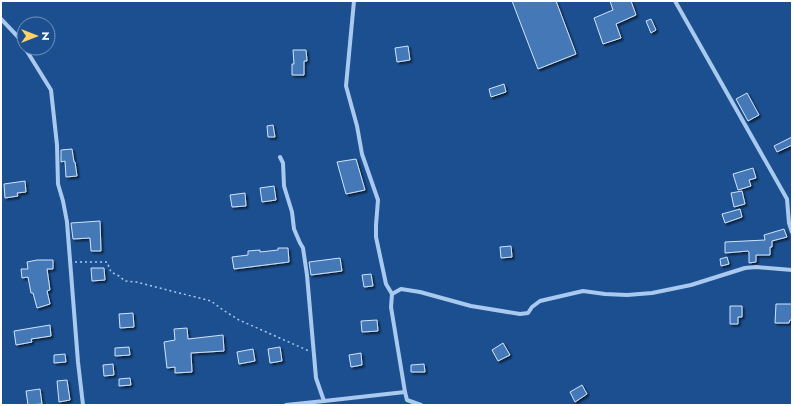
<svg xmlns="http://www.w3.org/2000/svg" width="793" height="406" viewBox="0 0 793 406" font-family="Jost,sans-serif">
  <style>
    .building { fill: #4478b7; stroke: #cfe3fa; filter: url(#shadow) }
    .lines { fill: none; stroke-linecap: round; stroke-linejoin: round }
    .path { stroke: #a9c9ee; stroke-width: 1.5; stroke-dasharray: 2 3; stroke-linecap: butt }
    .minor { stroke: #a9c9ee; stroke-width: 4 }
  </style>
  <defs>
    <filter id="shadow"><feDropShadow dx="2" dy="2" stdDeviation="1" flood-color="#0009"/></filter>
  </defs>
  <rect width="100%" height="100%" fill="#1b4f8f"/>
  <g class="building">
    <path d="M512,1H556L576,54L538,69Z"/>
    <path d="M610,1H631L636,15L616,24L621,38L603,44L594,18L613,10Z"/>
    <path d="M651,19L656,30L651,33L646,21Z"/>
    <path d="M408,46L410,60L397,62L395,48Z"/>
    <path d="M293,50H306L307,61H304V75H292V64H294Z"/>
    <path d="M504,84L506,92L491,97L489,89Z"/>
    <path d="M747,93L759,115L748,121L736,99Z"/>
    <path d="M273,125L275,137H268L267,126Z"/>
    <path d="M792,137V145L777,152L774,146Z"/>
    <path d="M72,149L74,162H75L77,176L66,177L65,161L61,162V150Z"/>
    <path d="M356,159L365,190L346,194L337,162Z"/>
    <path d="M753,168L756,178L749,180L751,186L738,190L733,174Z"/>
    <path d="M25,181L26,192L17,193L18,196L5,198L4,184Z"/>
    <path d="M274,186L276,200L262,202L260,188Z"/>
    <path d="M742,191L745,204L734,207L731,193Z"/>
    <path d="M245,193L246,206L232,207L230,195Z"/>
    <path d="M740,209L742,217L725,223L722,214Z"/>
    <path d="M100,221L101,251H91L90,238L73,239L71,223Z"/>
    <path d="M784,229L787,237L772,241V247H770V255H756V262L749,263V252L748,251L725,253V242L765,240L764,235Z"/>
    <path d="M511,246L512,257L501,258L500,247Z"/>
    <path d="M278,248H288L289,262L234,269L232,257L248,255V251L260,250V252L278,250Z"/>
    <path d="M727,257L729,264L721,266L720,259Z"/>
    <path d="M340,258L342,271L311,275L309,262Z"/>
    <path d="M37,260H53V269H47L50,290L47,291L50,304L37,308L33,293H31L28,277L22,278L21,269H28L27,262Z"/>
    <path d="M91,268H104L105,280L92,281Z"/>
    <path d="M371,274L373,286L364,287L362,275Z"/>
    <path d="M776,304H792V320H790L789,323H775Z"/>
    <path d="M730,306H742V317H738V324H730Z"/>
    <path d="M133,313L134,327L120,328L119,314Z"/>
    <path d="M377,320L378,331L362,332L361,321Z"/>
    <path d="M50,325L51,336L31,339L32,342L16,345L14,331Z"/>
    <path d="M187,328L188,339L223,335L224,351L191,353L192,372L175,373V367L167,368L164,342L175,340L174,329Z"/>
    <path d="M503,343L510,355L498,361L492,350Z"/>
    <path d="M129,347L130,355L115,356V348Z"/>
    <path d="M280,347L282,361L270,363L268,349Z"/>
    <path d="M253,349L255,361L239,364L237,352Z"/>
    <path d="M361,353L362,365L351,367L349,355Z"/>
    <path d="M65,354L66,362L54,363V355Z"/>
    <path d="M113,364L114,375L104,376L103,365Z"/>
    <path d="M424,364L425,372H411V365Z"/>
    <path d="M130,378L131,385L119,386V379Z"/>
    <path d="M67,380L70,400L59,402L57,381Z"/>
    <path d="M582,385L587,394L575,402L570,392Z"/>
    <path d="M40,389L42,404L28,405L26,391Z"/>
  </g>
  <g class="lines">
    <path class="path" d="M75,262H107L111,272L119,276L125,281L136,282L211,301L223,310L239,320L309,351"/>
    <g class="minor">
      <path d="M354,1L346,86L357,126L362,154L378,200L376,225V237L386,284L392,294"/>
      <path d="M675,1L787,199L789,223L792,232"/>
      <path d="M1,19L20,39L24,46"/>
      <path d="M25,48L51,90L57,145L58,184L63,201L67,222L78,362L83,405"/>
      <path d="M280,157L283,163L284,186L292,212L294,229L300,243L303,248L307,275L316,378L324,401L286,405"/>
      <path d="M405,392L391,307L392,294L401,289L420,292L471,306L520,314L528,313L532,307L540,301L583,291L605,294L627,295L652,293L691,285L745,268L756,267L792,270"/>
      <path d="M324,401L405,392L407,400L421,405"/>
    </g>
  </g>
  <rect width="793" height="406" fill="none" stroke="#ffffff" stroke-width="4"/>
  <g transform="translate(36 36) rotate(90)"><circle r="19" fill="#1b4f8f" stroke="#7695bc"/>
  <path d="M0-3L7 15L0 10L-7 15Z" fill="#ffd166"/>
  <text y="-6" font-size="11" font-weight="bold" text-anchor="middle" fill="#ffffff">N</text>
  </g>
</svg>
